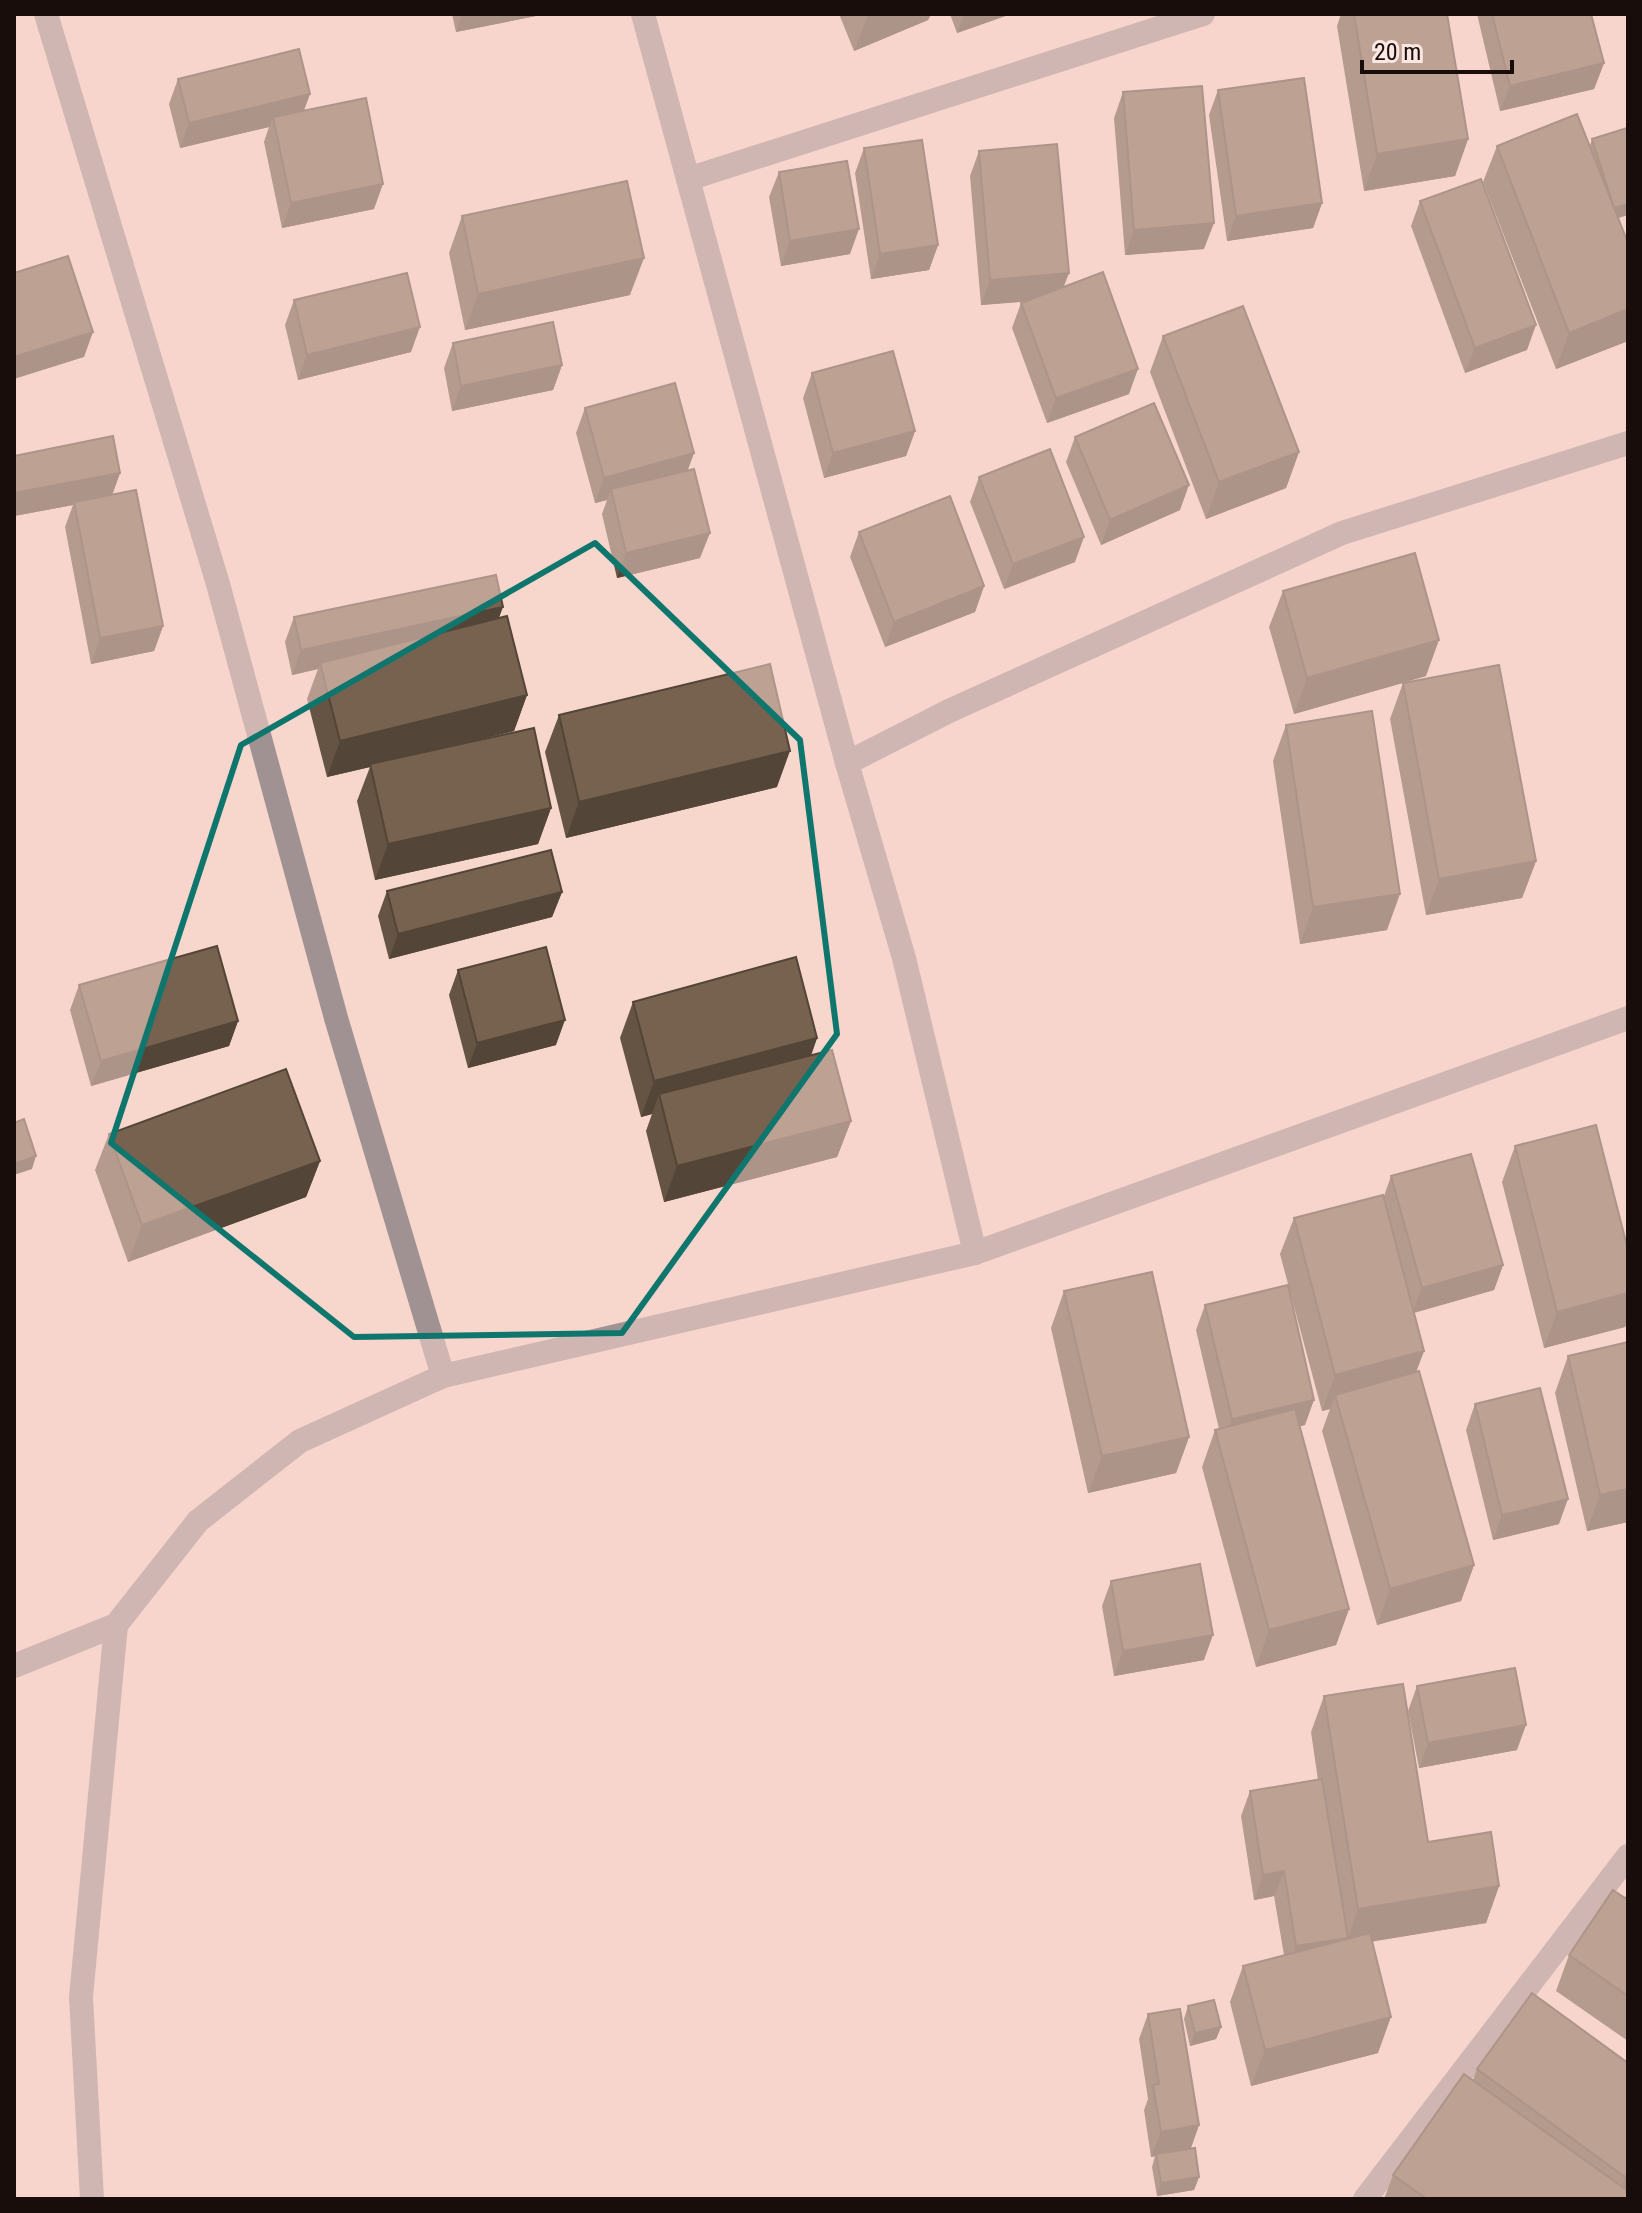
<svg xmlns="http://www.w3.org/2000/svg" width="1642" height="2213" viewBox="0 0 1642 2213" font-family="'Roboto Condensed',sans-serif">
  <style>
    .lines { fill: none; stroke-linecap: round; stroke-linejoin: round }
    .street { stroke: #a09193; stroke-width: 24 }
    .wall { fill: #655444 }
    .shaded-wall { fill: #534537 }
    .building { fill: #76624f; stroke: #534537; stroke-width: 2 }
    .marked { fill: none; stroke: #0f766e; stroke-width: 6; stroke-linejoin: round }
  </style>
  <rect width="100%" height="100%" fill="#f7d6cc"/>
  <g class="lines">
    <g class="street">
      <path d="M46,14L218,584L336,1018L443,1376"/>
      <path d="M643,14L847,763L904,958L975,1253"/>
      <path d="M688,179L1203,14"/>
      <path d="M847,763L949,711L1342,533L1628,443"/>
      <path d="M14,1666L116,1625L198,1521L300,1441L443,1376L975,1253L1628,1018"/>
      <path d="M92,2199L81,1997L116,1625"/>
      <path d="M1365,2199L1628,1856"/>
    </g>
  </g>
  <g class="wall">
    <path d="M452,14H546L456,32Z"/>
    <path d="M839,14H931L928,20L854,51Z"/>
    <path d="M950,14H1011L957,33Z"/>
    <path d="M1341,14H1447L1468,139L1455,176L1364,191L1337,26Z"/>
    <path d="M1477,14H1591L1604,63L1594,89L1500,111Z"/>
    <path d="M178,79L304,110L374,209L282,228L264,142L269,127L180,148L169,104Z"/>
    <path d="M1218,90L1322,203L1313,228L1227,241L1209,115Z"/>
    <path d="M1123,92L1204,249L1125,255L1114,118Z"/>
    <path d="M1592,139L1618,218L1628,243V341L1556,369L1483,182L1497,146H1590Z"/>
    <path d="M864,148L938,245L929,270L871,279L855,173Z"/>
    <path d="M979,151L1064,287L1129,394L1047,423L1012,328L1021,303L1026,301L981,305L970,176Z"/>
    <path d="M779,172L850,254L781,266L769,197Z"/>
    <path d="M1420,201L1527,350L1465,373L1411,226Z"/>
    <path d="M462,216L630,295L465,330L449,253Z"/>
    <path d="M294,300L411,352L298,380L285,325Z"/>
    <path d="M1163,336L1299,452L1286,488L1206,519L1150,372Z"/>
    <path d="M453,343L562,365L553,390L452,411L444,368Z"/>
    <path d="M812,373L915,431L906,456L824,478L803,398Z"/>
    <path d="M585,408L694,453L687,470L700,558L617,578L602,514L607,500L595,503L576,433Z"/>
    <path d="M1075,437L1180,510L1101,545L1066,462Z"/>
    <path d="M14,456L120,473L112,495L163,626L154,651L91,664L65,527L73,505L14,516Z"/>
    <path d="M979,477L1075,562L1004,589L970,502Z"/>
    <path d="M859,532L984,586L975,612L885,647L850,557Z"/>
    <path d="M1283,591L1426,676L1405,682L1536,861L1522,898L1426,915L1390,719L1403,683L1294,714L1269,627Z"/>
    <path d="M294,617L499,618L527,695L514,731L456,745L551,808L538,844L375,880L357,801L370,767L327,777L307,699L318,669L292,675L285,642Z"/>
    <path d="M559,715L777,787L566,838L545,752Z"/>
    <path d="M1286,725L1387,930L1300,944L1273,761Z"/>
    <path d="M387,891L562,892L552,917L389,959L378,916Z"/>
    <path d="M458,970L556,1045L468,1068L449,995Z"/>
    <path d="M79,985L238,1021L229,1046L91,1086L70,1010Z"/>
    <path d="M633,1002L817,1038L811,1056L851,1121L837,1157L664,1202L646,1131L652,1114L641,1117L620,1038Z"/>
    <path d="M109,1134L320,1161L306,1197L128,1262L95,1170Z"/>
    <path d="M1515,1146L1628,1250V1320L1625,1327L1544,1348L1502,1182Z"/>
    <path d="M1391,1176L1503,1265L1494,1290L1414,1313L1424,1351L1416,1372L1474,1565L1461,1601L1377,1625L1322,1431L1330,1409L1322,1411L1280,1254L1294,1218L1384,1196Z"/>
    <path d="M1064,1291L1189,1437L1176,1473L1088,1493L1051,1328Z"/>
    <path d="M1205,1305L1305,1425L1300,1426L1349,1609L1336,1645L1256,1667L1202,1467L1215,1430L1219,1429L1196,1330Z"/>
    <path d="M1628,1342V1522L1587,1531L1555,1393L1568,1356Z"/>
    <path d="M1475,1404L1559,1524L1493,1540L1466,1430Z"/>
    <path d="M1111,1581L1204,1660L1114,1676L1102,1606Z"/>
    <path d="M1417,1686L1517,1750L1419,1768L1408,1711Z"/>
    <path d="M1324,1696L1428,1842L1499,1886L1486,1923L1372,1941L1378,2053L1251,2086L1230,2002L1243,1966L1284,1955L1274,1896L1254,1900L1241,1816L1250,1791L1318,1780L1311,1732Z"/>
    <path d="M1628,1890V2041L1556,1991L1569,1955L1625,1898Z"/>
    <path d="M1188,2006L1221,2027L1216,2039L1190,2046L1184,2019Z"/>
    <path d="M1148,2014L1199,2125L1191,2148L1199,2177L1194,2190L1157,2196L1152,2167L1155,2156L1151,2157L1144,2110L1148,2099L1139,2039Z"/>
    <path d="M1628,2063V2199H1384L1393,2175L1473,2080L1477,2069Z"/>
  </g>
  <g class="shaded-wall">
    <path d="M462,14H546L456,32Z"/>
    <path d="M869,14H931L928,20L854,51L868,15Z"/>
    <path d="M964,14H1011L957,33Z"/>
    <path d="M1604,63L1594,89L1500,111L1510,86Z"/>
    <path d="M310,94L301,119L273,117L269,127L180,148L189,123Z"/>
    <path d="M1468,139L1455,176L1364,191L1377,154Z"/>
    <path d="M383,184L374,209L282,228L291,203Z"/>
    <path d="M1322,203L1313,228L1227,241L1236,216Z"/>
    <path d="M1628,204V215L1609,221L1613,208Z"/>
    <path d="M1214,223L1204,249L1125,255L1134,230Z"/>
    <path d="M859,229L850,254L781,266L790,241Z"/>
    <path d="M938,245L929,270L871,279L880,254Z"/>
    <path d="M644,258L630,295L465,330L478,294Z"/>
    <path d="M1069,273L1059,299L981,305L990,280Z"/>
    <path d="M1628,309V341L1556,369L1569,333Z"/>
    <path d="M1536,325L1527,350L1465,373L1475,348Z"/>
    <path d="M420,327L411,352L298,380L307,355Z"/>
    <path d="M93,332L84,357L14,379V357Z"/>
    <path d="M562,365L553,390L452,411L461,386Z"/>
    <path d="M1138,369L1129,394L1047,423L1056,398Z"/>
    <path d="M915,431L906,456L824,478L833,453Z"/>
    <path d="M1299,452L1286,488L1206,519L1219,482Z"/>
    <path d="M694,453L685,478L611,489L607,500L595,503L604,478Z"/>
    <path d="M120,473L111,498L74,502L73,505L14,516V493Z"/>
    <path d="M1189,485L1180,510L1101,545L1110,520Z"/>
    <path d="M710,533L700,558L617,578L626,553Z"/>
    <path d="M1084,537L1075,562L1004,589L1013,564Z"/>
    <path d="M984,586L975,612L885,647L894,622Z"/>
    <path d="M503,607L494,632L320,663L318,669L292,675L301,650Z"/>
    <path d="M163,626L154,651L91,664L100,638Z"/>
    <path d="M1439,640L1426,676L1294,714L1307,678Z"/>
    <path d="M527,695L514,731L371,766L370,764V767L327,777L340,741Z"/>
    <path d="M790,751L777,787L566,838L579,802Z"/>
    <path d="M551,808L538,844L375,880L388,844Z"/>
    <path d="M1536,861L1522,898L1426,915L1439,879Z"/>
    <path d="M562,892L552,917L389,959L398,934Z"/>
    <path d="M1400,894L1387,930L1300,944L1313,907Z"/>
    <path d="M565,1020L556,1045L468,1068L477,1043Z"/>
    <path d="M238,1021L229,1046L91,1086L101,1061Z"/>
    <path d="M817,1038L804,1074L659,1094L652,1114L641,1117L654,1081Z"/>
    <path d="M851,1121L837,1157L664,1202L677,1166Z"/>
    <path d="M36,1156L32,1169L14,1175V1164Z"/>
    <path d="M320,1161L306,1197L128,1262L142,1225Z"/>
    <path d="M1503,1265L1494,1290L1412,1313L1422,1288Z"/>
    <path d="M1628,1293V1320L1625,1327L1544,1348L1557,1312Z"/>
    <path d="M1424,1351L1410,1388L1335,1395L1330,1409L1322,1411L1335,1375Z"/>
    <path d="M1314,1400L1305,1425L1223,1445L1232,1419Z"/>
    <path d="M1189,1437L1176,1473L1088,1493L1102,1456Z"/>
    <path d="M1628,1489V1522L1587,1531L1600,1495Z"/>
    <path d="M1568,1499L1559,1524L1493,1540L1502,1515Z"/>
    <path d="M1474,1565L1461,1601L1377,1625L1390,1589Z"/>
    <path d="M1349,1609L1336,1645L1256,1667L1269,1630Z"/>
    <path d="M1213,1635L1204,1660L1114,1676L1123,1651Z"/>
    <path d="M1526,1725L1517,1750L1419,1768L1428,1743Z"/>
    <path d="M1284,1871L1274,1896L1254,1900L1263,1875Z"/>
    <path d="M1499,1886L1486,1923L1345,1946L1358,1909Z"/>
    <path d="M1348,1938L1287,1971L1296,1946Z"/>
    <path d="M1391,2017L1378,2053L1251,2086L1265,2050Z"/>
    <path d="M1221,2027L1216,2039L1190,2046L1195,2033Z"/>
    <path d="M1199,2125L1190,2150L1151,2157L1161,2132Z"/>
    <path d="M1628,2173V2191L1617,2199L1625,2177Z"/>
    <path d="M1199,2177L1194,2190L1157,2196L1161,2183Z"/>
  </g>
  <g class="building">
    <path d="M1354,14H1447L1468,139L1377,154Z"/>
    <path d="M1492,14H1591L1604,63L1510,86Z"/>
    <path d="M299,49L310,94L189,123L178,79Z"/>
    <path d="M1304,78L1322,203L1236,216L1218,90Z"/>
    <path d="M1202,86L1214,223L1134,230L1123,92Z"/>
    <path d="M366,98L383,184L291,203L273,117Z"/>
    <path d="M1577,114L1628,243V309L1569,333L1497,146Z"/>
    <path d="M1627,128L1628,132V204L1614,208L1592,139Z"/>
    <path d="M922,140L938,245L880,254L864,148Z"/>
    <path d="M1057,144L1069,273L990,280L979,151Z"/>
    <path d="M847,161L859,229L790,241L779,172Z"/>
    <path d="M1481,179L1536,325L1475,348L1420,201Z"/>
    <path d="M627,181L644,258L478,294L462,216Z"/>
    <path d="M68,256L93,332L14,357V273Z"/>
    <path d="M1103,272L1138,369L1056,398L1021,303Z"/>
    <path d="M407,273L420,327L307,355L294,300Z"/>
    <path d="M1243,306L1299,452L1219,482L1163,336Z"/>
    <path d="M553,322L562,365L461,386L453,343Z"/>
    <path d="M893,351L915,431L833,453L812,373Z"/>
    <path d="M675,383L694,453L604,478L585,408Z"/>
    <path d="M1154,403L1189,485L1110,520L1075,437Z"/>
    <path d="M113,436L120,473L14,493V456Z"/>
    <path d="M1050,449L1084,537L1013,564L979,477Z"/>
    <path d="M694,469L710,533L626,553L611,489Z"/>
    <path d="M136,490L163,626L100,638L74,502Z"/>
    <path d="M950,496L984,586L894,622L859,532Z"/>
    <path d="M1415,553L1439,640L1307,678L1283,591Z"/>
    <path d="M496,575L503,607L301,650L294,617Z"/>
    <path d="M507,616L527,695L340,741L320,663Z"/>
    <path d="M770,664L790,751L579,802L559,715Z"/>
    <path d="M1499,665L1536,861L1439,879L1403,683Z"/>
    <path d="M1372,711L1400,894L1313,907L1286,725Z"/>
    <path d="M534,728L551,808L388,844L370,764Z"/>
    <path d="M551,850L562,892L398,934L387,891Z"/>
    <path d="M217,946L238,1021L101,1061L79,985Z"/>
    <path d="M546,947L565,1020L477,1043L458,970Z"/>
    <path d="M796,957L817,1038L654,1081L633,1002Z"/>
    <path d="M832,1050L851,1121L677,1166L659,1094Z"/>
    <path d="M286,1069L320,1161L142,1225L109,1134Z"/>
    <path d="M24,1119L36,1156L14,1164V1123Z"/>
    <path d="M1596,1125L1628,1250V1293L1557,1312L1515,1146Z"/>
    <path d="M1471,1154L1503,1265L1422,1288L1391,1176Z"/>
    <path d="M1383,1195L1424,1351L1335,1375L1294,1218Z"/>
    <path d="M1152,1272L1189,1437L1102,1456L1064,1291Z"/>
    <path d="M1288,1285L1314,1400L1232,1419L1205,1305Z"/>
    <path d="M1628,1342V1489L1600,1495L1568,1356Z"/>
    <path d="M1419,1371L1474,1565L1390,1589L1335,1395Z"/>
    <path d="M1540,1388L1568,1499L1502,1515L1475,1404Z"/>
    <path d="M1295,1409L1349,1609L1269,1630L1215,1430Z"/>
    <path d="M1200,1564L1213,1635L1123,1651L1111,1581Z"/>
    <path d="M1515,1668L1526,1725L1428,1743L1417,1686Z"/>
    <path d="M1403,1684L1428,1842L1491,1832L1499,1886L1358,1909L1324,1696Z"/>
    <path d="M1322,1779L1348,1938L1296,1946L1284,1871L1263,1875L1250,1791Z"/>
    <path d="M1613,1890L1628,1900V1996L1569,1955Z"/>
    <path d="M1370,1933L1391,2017L1265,2050L1243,1966Z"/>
    <path d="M1532,1993L1628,2063V2173L1625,2177L1477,2069Z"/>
    <path d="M1214,2000L1221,2027L1195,2033L1188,2006Z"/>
    <path d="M1180,2009L1199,2125L1161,2132L1153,2085L1159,2084L1148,2014Z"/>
    <path d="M1464,2074L1628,2191L1627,2199H1427L1393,2175Z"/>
    <path d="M1195,2148L1199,2177L1161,2183L1156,2154Z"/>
  </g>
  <path d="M0 0H1642V2213H0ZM595,543L800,740L837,1034L622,1333L354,1337L111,1143L241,745Z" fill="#f7d6cc" fill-opacity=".55" fill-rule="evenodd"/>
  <path class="marked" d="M595,543L800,740L837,1034L622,1333L354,1337L111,1143L241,745Z"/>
  <rect width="1642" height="2213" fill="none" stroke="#180d0a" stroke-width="32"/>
  <path d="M1362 60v12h150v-12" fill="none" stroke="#180d0a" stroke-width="4"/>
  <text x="1374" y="60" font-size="24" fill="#180d0a" stroke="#fbe7e1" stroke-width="6" paint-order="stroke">20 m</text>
</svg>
